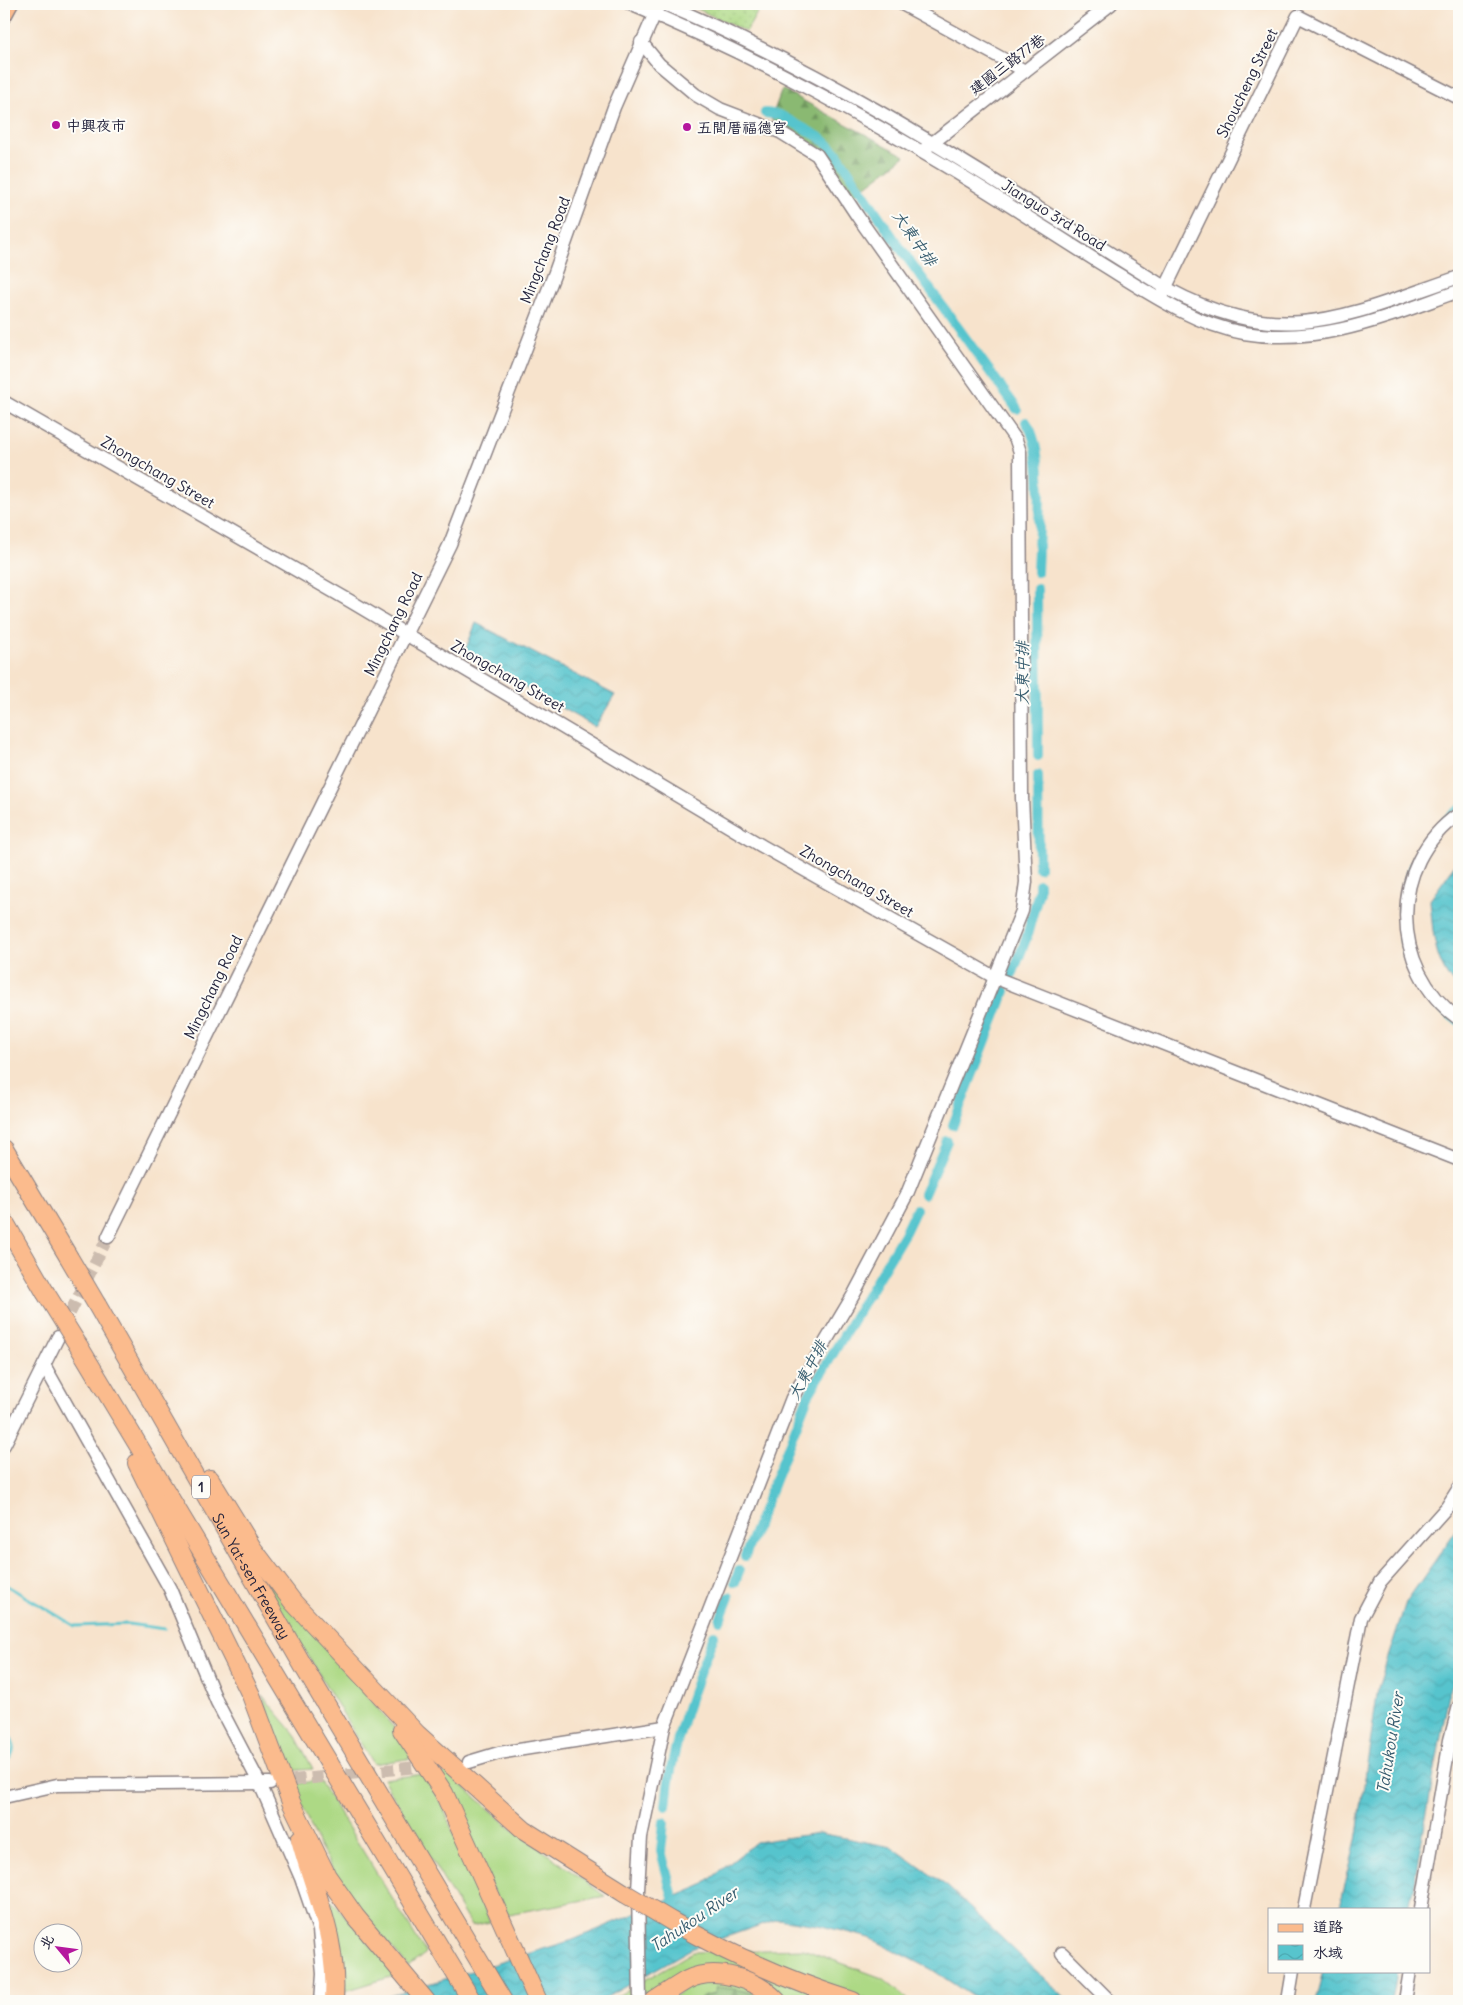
<svg xmlns="http://www.w3.org/2000/svg" width="1463" height="2005" viewBox="0 0 1463 2005" font-family="Delius,'LXGW WenKai TC',sans-serif">
  <style>
    .grass { fill: #add985; stroke: #687e60 }
    .forest { fill: url(#forest-firs); stroke: #566e56 }
    .park { fill: url(#park-dots); stroke: #687e60 }
    .water { fill: url(#water-waves); stroke: #3c7384 }
    .lines { fill: none; stroke-linecap: round; stroke-linejoin: round }
    .stream { stroke: #57c4cd; stroke-width: 3 }
    .canal { stroke: #57c4cd; stroke-width: 10 }
    .minor-tunnel { stroke: #ccbcaf; stroke-width: 12; stroke-dasharray: 12 6; stroke-linecap: butt }
    .minor-casing { stroke: #8c8284; stroke-width: 15 }
    .major-casing { stroke: #8c8284; stroke-width: 18 }
    .highway-casing { stroke: #8c8284; stroke-width: 20 }
    .minor { stroke: #fff; stroke-width: 12 }
    .major { stroke: #fbbb8d; stroke-width: 15 }
    .highway { stroke: #fbbb8d; stroke-width: 18 }
    .highway-bridge-casing { stroke: #8c8284; stroke-width: 20; stroke-linecap: butt }
    .highway-bridge { stroke: #fbbb8d; stroke-width: 18 }
    .poi-dot { fill: #b5179e; stroke: #fdfcf7; stroke-width: 2 }
    .labels { text-anchor: middle; dominant-baseline: central; stroke-width: 4; stroke-linejoin: round; paint-order: stroke }
    .shield { fill: #fdfcf7; stroke: #646373; stroke-width: 1 }
    .shield-label { font-size: 14px; font-weight: bold; fill: #22223b }
    .street-label { font-size: 15px; fill: #22223b; stroke: #fdfcf7 }
    .poi-label { font-size: 15px; fill: #22223b; stroke: #fdfcf7; text-anchor: start }
    .water-label { font-size: 16px; font-style: italic; fill: #355b6e; stroke: #fdfcf7 }
  </style>
  <defs>
    <pattern id="forest-firs" width="22" height="20" patternUnits="userSpaceOnUse" patternTransform="scale(1.25)"><rect width="22" height="20" fill="#8ab972"/><path d="M5 1l3.5 6h-7zM16 11l3.5 6h-7z" fill="#70965f"/></pattern>
    <pattern id="park-dots" width="8" height="8" patternUnits="userSpaceOnUse" patternTransform="scale(1.25)"><rect width="8" height="8" fill="#add985"/><path d="M2 2h.1M6 6h.1" fill="none" stroke="#95ba74" stroke-width="1.8" stroke-linecap="round"/></pattern>
    <pattern id="water-waves" width="16" height="10" patternUnits="userSpaceOnUse" patternTransform="scale(1.25)"><rect width="16" height="10" fill="#57c4cd"/><path d="M0 5q4-4 8 0t8 0" fill="none" stroke="#4ba8b1"/></pattern>
  </defs>
  <rect width="100%" height="100%" fill="#fdfcf7"/>
  <filter id="ink" filterUnits="userSpaceOnUse"><feTurbulence type="fractalNoise" baseFrequency=".02" numOctaves="2"/><feDisplacementMap in="SourceGraphic" scale="10" xChannelSelector="R" yChannelSelector="G"/><feConvolveMatrix kernelMatrix="1 2 1 2 8 2 1 2 1" color-interpolation-filters="sRGB"/></filter>
  <filter id="wash" filterUnits="userSpaceOnUse"><feTurbulence type="fractalNoise" baseFrequency=".0096" numOctaves="4" result="noise"/><feDisplacementMap in="SourceGraphic" scale="20" xChannelSelector="R" yChannelSelector="G"/><feGaussianBlur stdDeviation="1.12" result="paint"/><feColorMatrix in="noise" values="0 0 0 0 0 0 0 0 0 0 0 0 0 0 0 0 0 1.4 0 .05"/><feComposite in="paint" operator="in"/></filter>
  <g filter="url(#wash)">
    <rect width="100%" height="100%" fill="#f7e3cc"/>
    <g class="grass">
      <path d="M242,1545L399,1734L414,1758L373,1764Z"/>
      <path d="M262,1695L294,1733L313,1769L287,1771Z"/>
      <path d="M445,1771L508,1825L605,1896L504,1915L439,1773Z"/>
      <path d="M423,1774L440,1800L490,1922L471,1926L383,1779Z"/>
      <path d="M319,1780L426,1953L408,1967L347,1895L320,1847L292,1785Z"/>
      <path d="M332,1901L397,1975L342,1992L326,1904Z"/>
      <path d="M803,1949L882,1978L910,2001H871L775,1969L838,2001H667L712,1970L644,2001H609L693,1952Z"/>
    </g>
    <g class="forest">
      <path d="M782,89L905,156L853,196L818,148L771,119Z"/>
      <path d="M716,1987C730,1989 753,1989 762,2001H700L702,1997L714,1994Z"/>
    </g>
    <path class="park" d="M687,4H762L746,32Z"/>
    <g class="water">
      <path d="M476,623L615,695L595,727L464,653Z"/>
      <path d="M1459,859V989C1434,966 1433,933 1430,900Z"/>
      <path d="M1459,1526V1673L1450,1688L1409,1909H1339L1356,1841L1378,1688L1406,1602Z"/>
      <path d="M819,1833L892,1847L948,1887L1068,2001H979L931,1969L870,1938L818,1925L778,1919L691,1949L600,2001H373L573,1940L703,1885L756,1842Z"/>
      <path d="M1324,1971H1397L1392,2001H1316Z"/>
    </g>
    <g class="lines">
      <g class="stream">
        <path d="M1459,806C1383,859 1376,975 1459,1025"/>
        <path d="M4,1584L75,1626L128,1624L165,1629"/>
        <path d="M4,1729C16,1741 17,1753 4,1764"/>
      </g>
      <g class="canal">
        <path d="M765,113L780,115L821,138L836,152L898,245L1017,409"/>
        <path d="M1026,422C1047,451 1038,535 1037,572"/>
        <path d="M1037,589L1038,756"/>
        <path d="M1038,775L1039,868"/>
        <path d="M1012,975L1026,939L1039,891V884"/>
        <path d="M953,1125L1005,991"/>
        <path d="M924,1194L947,1141"/>
        <path d="M745,1556L808,1396L905,1232L916,1209"/>
        <path d="M735,1582L739,1571"/>
        <path d="M720,1620L729,1597"/>
        <path d="M666,1806C671,1746 692,1691 714,1635"/>
        <path d="M664,1822L661,1851L676,1909"/>
      </g>
    </g>
  </g>
  <g filter="url(#ink)">
    <g class="lines">
      <g class="minor-tunnel">
        <path d="M62,1329L108,1237"/>
        <path d="M275,1782L454,1763"/>
      </g>
      <g class="minor-casing">
        <g id="minor">
          <path d="M630,4C738,48 839,103 939,162C993,194 1046,229 1100,263C1144,290 1192,324 1244,333C1322,346 1388,316 1459,291"/>
          <path d="M664,4C842,78 1003,187 1166,288C1282,351 1345,316 1459,277"/>
          <path d="M902,4L1025,71"/>
          <path d="M926,148L1111,4"/>
          <path d="M1163,293L1298,16L1459,98"/>
          <path d="M4,402L350,601L762,846L996,978L1459,1160"/>
          <path d="M1459,814C1388,863 1389,969 1459,1019"/>
          <path d="M108,1237L450,544L554,275L614,107L659,4"/>
          <path d="M44,1365L170,1589L217,1702L260,1784L301,1878L319,1930L323,1974L321,2001"/>
          <path d="M4,1445L58,1337"/>
          <path d="M469,1762L499,1753L664,1727"/>
          <path d="M4,1797L57,1785L270,1783"/>
          <path d="M1304,1909L1361,1618L1380,1582L1447,1507L1459,1488"/>
          <path d="M1421,1909L1450,1740L1459,1706"/>
          <path d="M1062,1953L1110,2001"/>
          <path d="M640,2001L638,1890L641,1837L664,1727L792,1398L854,1294L907,1194L1022,911L1026,882L1022,798L1020,452L1016,440L858,217L817,155L780,132L720,109L696,95L659,64L641,42"/>
          <path d="M1288,2001L1293,1971"/>
          <path d="M1405,2001L1410,1971"/>
        </g>
      </g>
      <g class="major-casing">
        <path id="major" d="M4,15L10,4"/>
      </g>
      <g class="highway-casing">
        <g id="highway">
          <path d="M4,1149L68,1256"/>
          <path d="M4,1221L45,1292"/>
          <path id="s1" d="M97,1305L305,1669L503,2001"/>
          <path d="M78,1345L472,2001"/>
          <path d="M137,1463L251,1695L291,1802L327,1876L355,1916L426,2001"/>
          <path d="M210,1479L253,1549L293,1602L417,1734L524,1830L624,1893"/>
          <path d="M402,1730L444,1793L538,2001"/>
          <path d="M300,1839C316,1897 338,1939 334,2001"/>
          <path d="M673,1922C730,1955 790,1981 853,2001"/>
          <path d="M654,2001C665,1994 676,1986 687,1980C715,1966 757,1979 777,2001"/>
        </g>
      </g>
      <use href="#minor" class="minor"/>
      <use href="#major" class="major"/>
      <use href="#highway" class="highway"/>
      <g class="highway-bridge-casing">
        <g id="highway-bridge">
          <path d="M68,1256L97,1305"/>
          <path d="M45,1292L78,1345"/>
          <path d="M624,1893L673,1922"/>
        </g>
      </g>
      <use href="#highway-bridge" class="highway-bridge"/>
    </g>
  </g>
  <g class="poi-dot">
    <circle cx="56" cy="125" r="5"/>
    <circle cx="687" cy="127" r="5"/>
  </g>
  <g class="labels">
    <rect class="shield" x="192" y="1475.5" width="18" height="23" rx="4"/>
    <g class="shield-label">
      <text x="201" y="1487">1</text>
    </g>
    <g class="street-label">
      <text transform="translate(1007 64) rotate(-37)">建國三路77巷</text>
      <text transform="translate(1247 83) rotate(-64)">Shoucheng Street</text>
      <text transform="translate(1054 215) rotate(32)">Jianguo 3rd Road</text>
      <text transform="translate(545 250) rotate(-69)">Mingchang Road</text>
      <text transform="translate(158 472) rotate(30)">Zhongchang Street</text>
      <text transform="translate(393 624) rotate(-64)">Mingchang Road</text>
      <text transform="translate(508 676) rotate(30)">Zhongchang Street</text>
      <text transform="translate(857 881) rotate(30)">Zhongchang Street</text>
      <text transform="translate(213 987) rotate(-64)">Mingchang Road</text>
      <text stroke="none"><textPath href="#s1" startOffset="312">Sun Yat-sen Freeway</textPath></text>
    </g>
    <g class="poi-label">
      <text x="66" y="125">中興夜市</text>
      <text x="697" y="127">五間厝福德宮</text>
    </g>
    <g class="water-label">
      <text transform="translate(915 238) rotate(55)">大東中排</text>
      <text transform="translate(1022 673) rotate(-90)">大東中排</text>
      <text transform="translate(807 1370) rotate(-62)">大東中排</text>
      <text transform="translate(1390 1743) rotate(-81)">Tahukou River</text>
      <text transform="translate(694 1919) rotate(-34)">Tahukou River</text>
    </g>
  </g>
  <rect width="1463" height="2005" fill="none" stroke="#fdfcf7" stroke-width="20"/>
  <rect x="1268" y="1908" width="162" height="65" fill="#fdfcf7" stroke="#a5a5ac"/>
  <rect x="1278" y="1924" width="25" height="8" fill="#fbbb8d" stroke="#a5a5ac"/>
  <text x="1313" y="1932" font-size="15" fill="#22223b">道路</text>
  <rect x="1278" y="1945" width="25" height="15" fill="url(#water-waves)" stroke="#a5a5ac"/>
  <text x="1313" y="1958" font-size="15" fill="#22223b">水域</text>
  <g transform="translate(58 1948) rotate(299)"><circle r="24" fill="#fdfcf7" stroke="#a5a5ac"/>
  <path d="M0-4L9 19L0 12L-9 19Z" fill="#b5179e"/>
  <text y="-8" font-size="14" font-weight="bold" text-anchor="middle" fill="#22223b">北</text>
  </g>
</svg>
